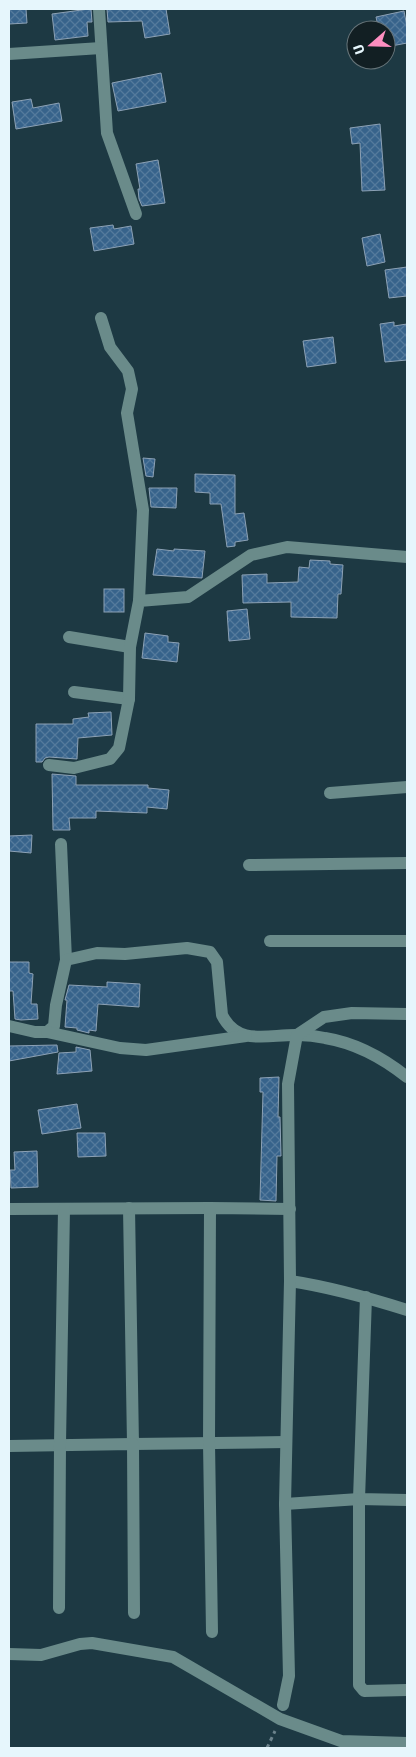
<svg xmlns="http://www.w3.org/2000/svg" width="416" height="1757" viewBox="0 0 416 1757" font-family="'Fira Sans',sans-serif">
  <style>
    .building { fill: url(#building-cross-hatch); stroke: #8ca1b5 }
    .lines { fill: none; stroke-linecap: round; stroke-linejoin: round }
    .path { stroke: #6c838c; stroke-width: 3; stroke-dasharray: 4 4; stroke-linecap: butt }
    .minor { stroke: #6a8b8a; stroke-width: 12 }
  </style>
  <defs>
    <pattern id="building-cross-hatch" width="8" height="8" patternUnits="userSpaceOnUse" patternTransform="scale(1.25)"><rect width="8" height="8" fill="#37638b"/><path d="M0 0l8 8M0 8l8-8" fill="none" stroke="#547a9c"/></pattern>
  </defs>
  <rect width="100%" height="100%" fill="#1d3943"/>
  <g class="building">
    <path d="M9,9H26L27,23L9,24Z"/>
    <path d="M89,9H91L92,22H87L88,36L55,40L52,14Z"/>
    <path d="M107,9H166L170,34L145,38L142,21L108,22Z"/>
    <path d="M404,11L407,27V43L386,47V30H379L376,17Z"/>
    <path d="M161,73L166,102L118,111L112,83Z"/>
    <path d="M31,99L33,108L59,103L62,121L16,129L12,102Z"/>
    <path d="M380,124L385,190L362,191L360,143L352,144L350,128Z"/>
    <path d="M158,160L165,203L142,206L139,199L138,189H140L136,164Z"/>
    <path d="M113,225L114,229L131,226L134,244L94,251L90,228Z"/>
    <path d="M380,234L385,262L367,266L362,238Z"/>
    <path d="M407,267V296L389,298L385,270Z"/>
    <path d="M394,322V326L407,324V360L385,362L380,324Z"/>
    <path d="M333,337L336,363L307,367L303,341Z"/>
    <path d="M143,458L155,459L153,477L146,476Z"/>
    <path d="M195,474L235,475V514L244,513L248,540L235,542V546L227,547L221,504H210V493L195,492Z"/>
    <path d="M149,488H177L176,508L151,507Z"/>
    <path d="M157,549L174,551V549L205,551L202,578L153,575Z"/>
    <path d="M310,560L330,561V564L343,565L341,594H338L337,618L291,617V602L243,603L242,575L267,574V583L298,582L299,567L309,568Z"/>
    <rect x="104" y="589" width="20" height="23"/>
    <path d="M247,609L250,639L229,641L227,611Z"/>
    <path d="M145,633L168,636V642L179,643L177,662L142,658Z"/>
    <path d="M111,712L112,735L78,738L77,759L49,757L45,758L42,762H36V724H73V719L89,717L88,713Z"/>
    <path d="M52,774L76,776V785H148V788L169,790L167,809L147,807V813L96,811V818H69L70,830H53Z"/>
    <path d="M32,835L31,853L9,851V836Z"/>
    <path d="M9,962H29V973L33,974L31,1004H37L38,1019L21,1020L15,1019L13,991H9Z"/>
    <path d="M107,982L140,984L139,1007L98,1004L96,1031L89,1030V1033L77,1030V1028L65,1027L67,1000H65L69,985L107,987Z"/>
    <path d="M57,1045L58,1052L9,1061V1046Z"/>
    <path d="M76,1047L90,1050L92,1071L57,1074L59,1053L76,1052Z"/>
    <path d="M279,1077L278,1117H280L281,1156H277L276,1201L260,1200L263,1092H260V1078Z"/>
    <path d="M77,1104L81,1128L42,1134L38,1110Z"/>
    <path d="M77,1133H105L106,1156L78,1157Z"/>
    <path d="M37,1151L38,1187L11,1188L10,1170H15L14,1152Z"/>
  </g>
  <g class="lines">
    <path class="path" d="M267,1748L275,1731"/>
    <g class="minor">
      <path d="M99,9L107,133L136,214"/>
      <path d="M9,54L101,48"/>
      <path d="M101,318L110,347L128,371L132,389L127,413L143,510L139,601"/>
      <path d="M69,637L130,647"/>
      <path d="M74,692L129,699"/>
      <path d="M49,765L74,768L110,759L119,748L129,699L130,647L139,601L188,597L251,555L287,547L407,557"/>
      <path d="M330,793L407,787"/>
      <path d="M61,844L66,960"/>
      <path d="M249,865L407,863"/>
      <path d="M270,941H407"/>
      <path d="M9,1026L35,1032H47L54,1026L56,1005L66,960L97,953L125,954L187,948L210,952L217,962L222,1015C238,1047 269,1034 298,1035C306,1035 316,1036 325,1038C356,1043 383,1058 407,1077"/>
      <path d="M47,1032L120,1048L146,1050L246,1036"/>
      <path d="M129,1208L133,1444L286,1442"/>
      <path d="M9,1209L210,1208"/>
      <path d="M290,1281C330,1287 369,1298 407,1310"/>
      <path d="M366,1297L359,1499L407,1500"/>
      <path d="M9,1446L133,1444L134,1613"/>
      <path d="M285,1504L359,1499V1685L364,1691L407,1690"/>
      <path d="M59,1608L60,1444L64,1209"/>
      <path d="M212,1632L209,1443L210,1208L290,1209"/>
      <path d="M9,1654L41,1655L80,1644L92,1643L173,1657L280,1719L341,1741L407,1743"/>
      <path d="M283,1705L289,1676L285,1504L290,1281L288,1084L297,1035L324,1017L352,1013L407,1014"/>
    </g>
  </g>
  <rect width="416" height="1757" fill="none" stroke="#e6f6fc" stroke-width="20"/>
  <g transform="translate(371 45) rotate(250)"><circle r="24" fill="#121f23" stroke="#67757a"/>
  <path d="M0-4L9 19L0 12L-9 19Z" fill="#fd8ec0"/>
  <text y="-8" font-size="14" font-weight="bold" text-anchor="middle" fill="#e6f6fc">U</text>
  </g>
</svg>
